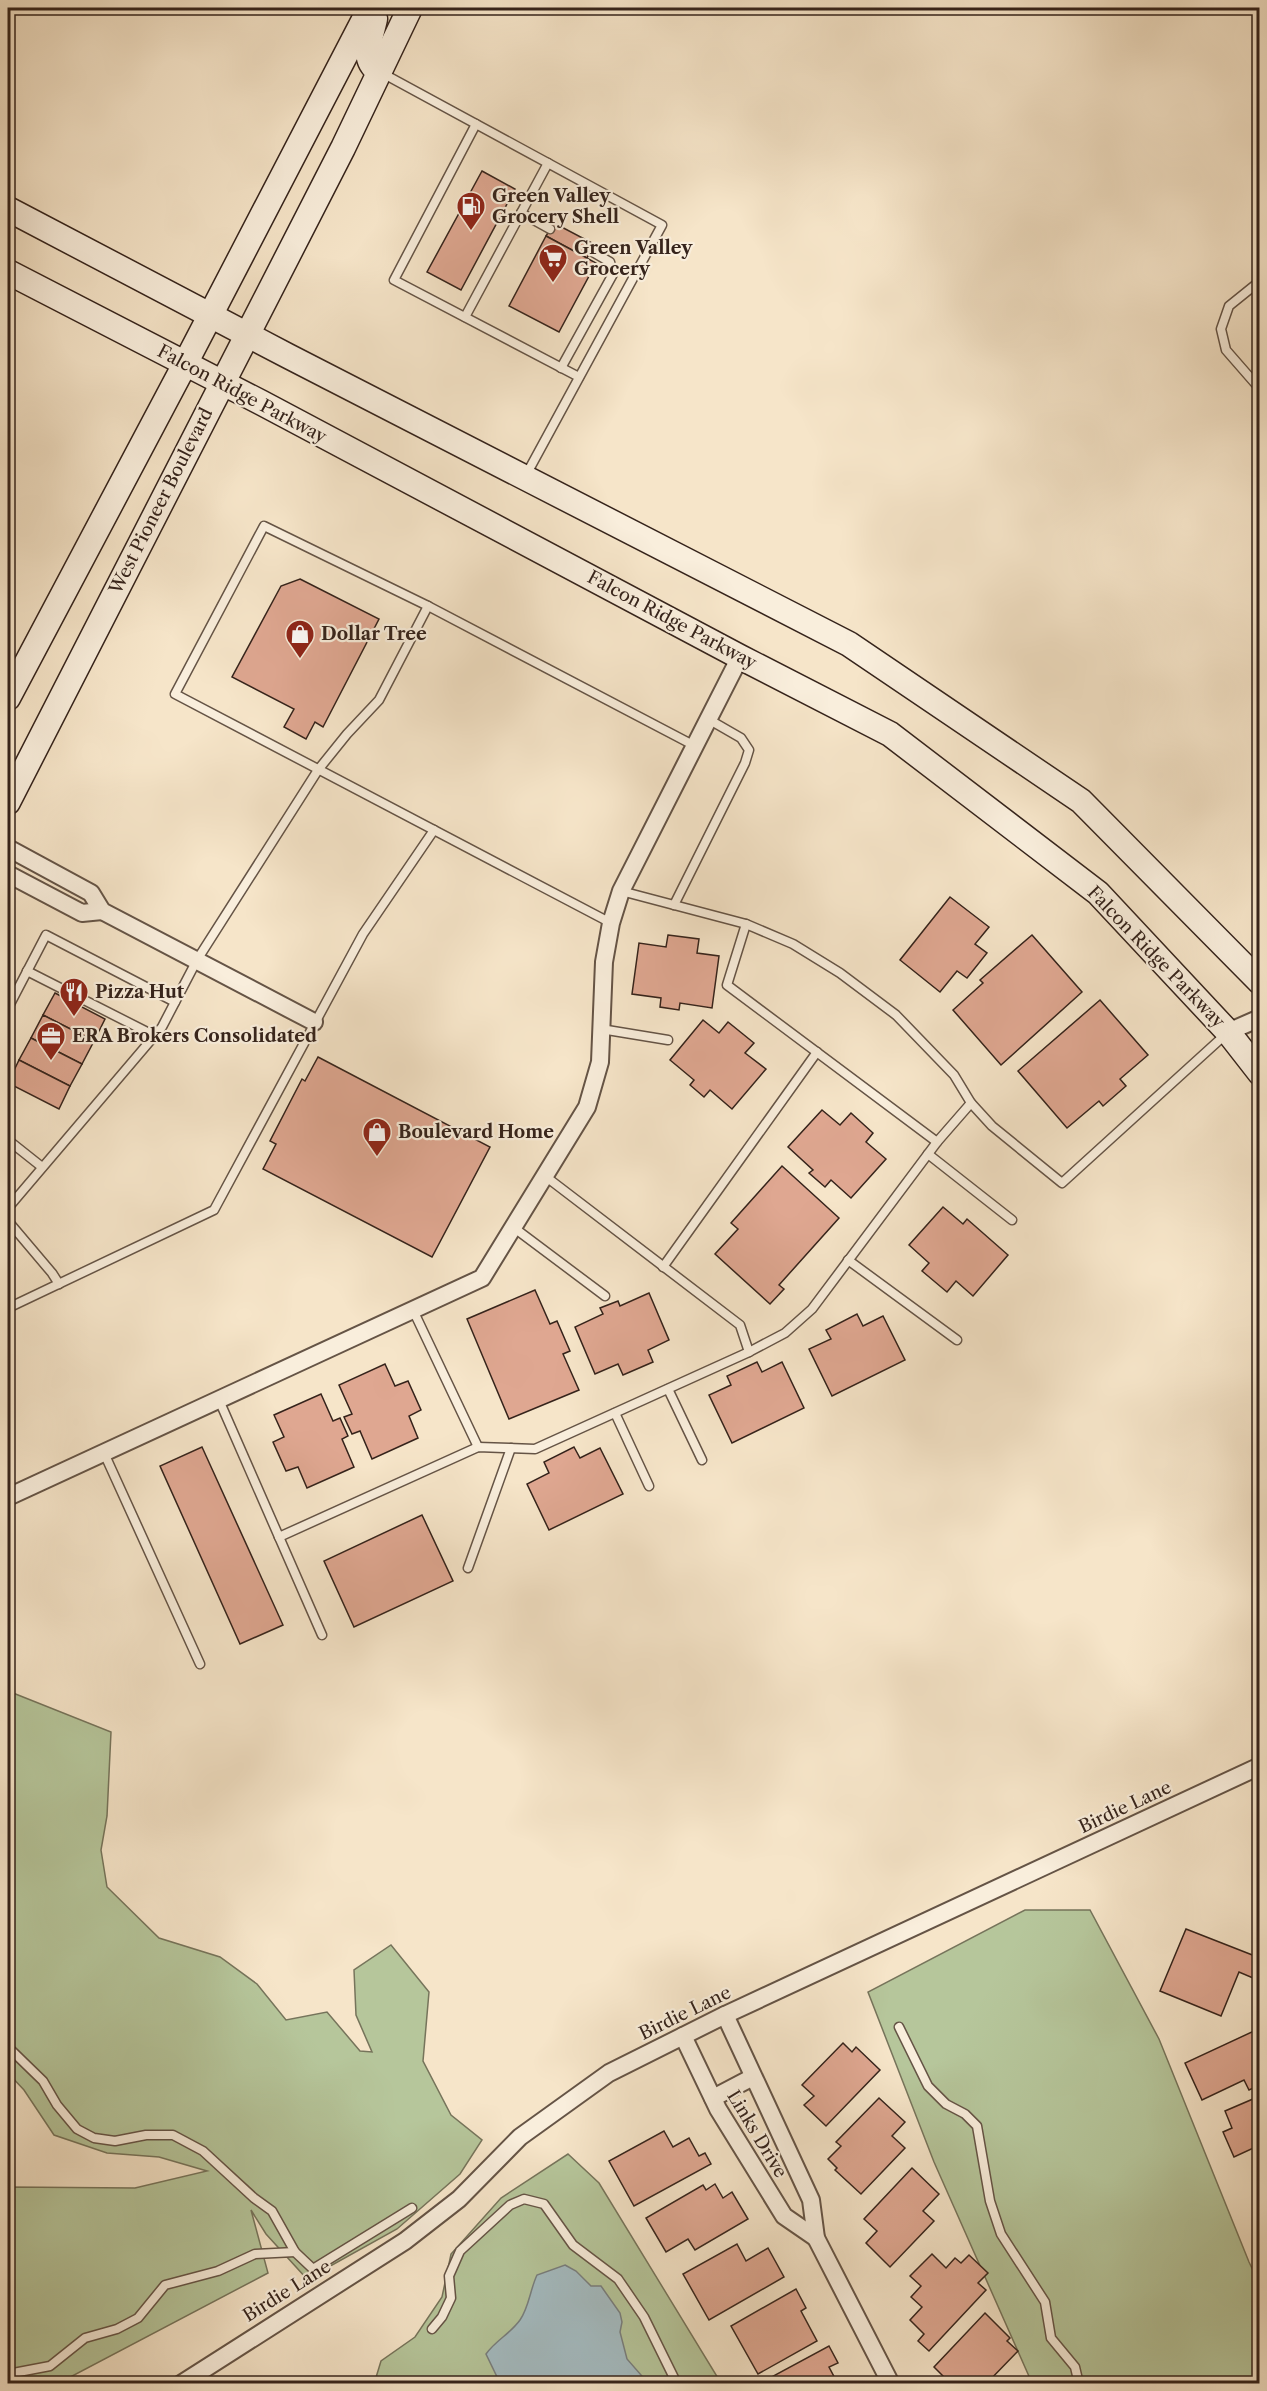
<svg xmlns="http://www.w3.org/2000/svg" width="1267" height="2391" viewBox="0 0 1267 2391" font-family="'Libre Caslon Text',serif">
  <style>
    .green { fill: #b6c69b; stroke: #76745b; stroke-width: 1.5 }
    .water { fill: #a4bcc2; stroke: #787f7f; stroke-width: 1.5 }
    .building { fill: #dfa791; stroke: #35231b; stroke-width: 1.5 }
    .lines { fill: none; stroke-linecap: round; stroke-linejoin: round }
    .lane-casing { stroke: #655446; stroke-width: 11 }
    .street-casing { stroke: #655446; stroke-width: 20 }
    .secondary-casing { stroke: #35231b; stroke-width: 27 }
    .lane { stroke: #f9eedc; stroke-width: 8 }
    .street { stroke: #f9eedc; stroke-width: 16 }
    .secondary { stroke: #f9eedc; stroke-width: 24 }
    .labels { text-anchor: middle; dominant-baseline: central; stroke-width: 4.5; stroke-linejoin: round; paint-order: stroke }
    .poi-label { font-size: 18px; font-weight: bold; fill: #35231b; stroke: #f9eedc; text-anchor: start }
    .street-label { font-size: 18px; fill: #35231b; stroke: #f9eedc }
  </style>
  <rect width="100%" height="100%" fill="#f6e5c9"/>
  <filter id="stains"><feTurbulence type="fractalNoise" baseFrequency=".00333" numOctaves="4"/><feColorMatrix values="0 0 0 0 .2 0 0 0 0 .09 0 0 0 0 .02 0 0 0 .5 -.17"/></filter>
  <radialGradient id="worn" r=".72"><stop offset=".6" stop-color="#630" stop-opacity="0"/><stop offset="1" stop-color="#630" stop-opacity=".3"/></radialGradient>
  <g class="green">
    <path d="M8,1691L111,1732L107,1816L101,1850L107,1887L159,1938L220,1957L257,1984L286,2020L327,2012L360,2051L372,2052L356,2015L354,1970L391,1945L429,1992L423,2061L451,2115L482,2140L460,2174L397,2229L307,2279L266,2234L251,2210L268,2273L59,2383H8V2187L135,2188L207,2171L159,2157L107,2153L54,2135L24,2090L8,2073Z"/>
    <path d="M1025,1910H1090L1159,2039L1249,2262L1259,2283V2383H1032L934,2162L868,1992Z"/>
    <path d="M568,2154L599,2183L721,2383L374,2384L381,2361L415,2337L442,2297L451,2254L501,2198Z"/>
  </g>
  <path class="water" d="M565,2265L576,2271L591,2286H601L620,2313L622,2322L620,2332L627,2359L648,2383H500L486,2354C496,2340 510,2334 520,2320C529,2307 530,2290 537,2275Z"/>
  <g class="building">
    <path d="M482,171L515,189L461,290L427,272Z"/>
    <path d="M554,223L594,244L587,258L546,236Z"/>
    <path d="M546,236L596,263L559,332L509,306Z"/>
    <path d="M300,579L379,619L323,727L315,722L306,739L284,727L294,709L232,677L281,586Z"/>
    <path d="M950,897L989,927L975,944L987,953L967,978L957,971L940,992L900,960Z"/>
    <path d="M668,935L699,939L697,953L719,956L712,1008L680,1003L679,1010L660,1007L661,998L632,994L639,943L666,947Z"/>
    <path d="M1032,935L1082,992L1001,1065L953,1010L983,983L980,980Z"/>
    <path d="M55,993L105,1019L94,1041L43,1015Z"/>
    <path d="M1100,1000L1148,1055L1120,1079L1126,1086L1103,1106L1099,1101L1067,1128L1018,1071Z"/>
    <path d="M43,1015L94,1041L82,1064L31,1038Z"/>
    <path d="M703,1020L719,1033L728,1022L754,1043L745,1053L766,1069L732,1109L710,1090L704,1097L690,1085L694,1080L670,1060Z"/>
    <path d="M31,1038L82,1064L70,1086L19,1060Z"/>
    <path d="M318,1057L490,1147L432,1257L263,1169L276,1144L270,1141L302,1079L305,1081Z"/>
    <path d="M19,1060L70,1086L59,1109L8,1083Z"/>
    <path d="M822,1110L840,1125L851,1113L873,1133L866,1142L886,1159L851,1198L831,1180L825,1187L809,1173L813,1170L788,1147Z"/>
    <path d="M782,1166L839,1218L779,1285L784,1289L770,1304L715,1254L738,1229L731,1223Z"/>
    <path d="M943,1207L963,1224L967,1219L1008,1255L973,1296L956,1281L947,1292L922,1271L929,1263L909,1245Z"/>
    <path d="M535,1290L550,1324L557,1321L570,1351L563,1354L579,1390L509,1419L467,1319Z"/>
    <path d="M649,1293L669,1340L648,1350L653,1362L623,1375L618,1364L595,1374L575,1327L603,1314L600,1308L618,1301L620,1306Z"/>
    <path d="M857,1314L863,1326L883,1316L905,1360L832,1396L809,1349L831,1339L826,1330Z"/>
    <path d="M757,1362L762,1372L782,1362L804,1408L732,1443L709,1395L731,1385L727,1376Z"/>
    <path d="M385,1364L395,1386L408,1381L421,1410L409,1416L418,1438L372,1459L360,1431L352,1434L344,1417L352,1414L339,1385Z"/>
    <path d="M321,1394L333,1421L340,1418L348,1436L342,1439L354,1467L307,1488L298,1467L286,1471L273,1442L284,1437L274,1415Z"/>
    <path d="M202,1447L283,1625L240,1644L160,1466Z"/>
    <path d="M574,1447L580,1458L600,1448L623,1494L549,1530L527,1484L549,1473L544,1462Z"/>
    <path d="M422,1515L453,1581L354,1627L324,1561Z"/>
    <path d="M1186,1929L1260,1958L1253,1978L1239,1972L1221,2016L1160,1991Z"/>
    <path d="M1254,2031L1260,2043V2085L1249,2090L1244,2080L1202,2100L1185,2063Z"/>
    <path d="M843,2043L852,2052L856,2047L880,2070L826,2126L804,2105L814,2096L802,2085Z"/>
    <path d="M1260,2096V2145L1234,2157L1223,2132L1232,2128L1225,2111Z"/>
    <path d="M879,2098L905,2122L892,2136L905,2148L861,2194L835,2170L837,2168L828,2159L841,2146L836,2142Z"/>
    <path d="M664,2131L673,2147L689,2138L699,2156L705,2153L711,2164L634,2206L609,2161Z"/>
    <path d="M912,2168L939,2194L923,2211L934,2221L890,2267L866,2243L877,2231L864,2219Z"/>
    <path d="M715,2184L723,2198L732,2192L748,2219L695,2250L688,2239L666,2252L646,2218L703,2185L706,2190Z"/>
    <path d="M737,2244L746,2261L768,2248L784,2277L709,2320L683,2274Z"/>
    <path d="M932,2254L946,2268L955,2258L961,2263L969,2255L988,2273L978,2283L986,2290L929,2351L918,2341L924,2334L910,2320L922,2307L911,2297L921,2286L910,2276Z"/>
    <path d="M796,2289L806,2308L801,2311L817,2341L758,2374L731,2326Z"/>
    <path d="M985,2313L1010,2338L1007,2341L1018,2351L986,2384H951L934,2367Z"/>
    <path d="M829,2346L838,2363L829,2367L838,2384H765L764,2381Z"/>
  </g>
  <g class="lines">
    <g class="lane-casing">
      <g id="lane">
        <path d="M382,73L662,225L525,477"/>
        <path d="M476,124L394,280L579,377"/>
        <path d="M521,213L550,229"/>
        <path d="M1260,281L1229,306L1221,329L1226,350L1260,389"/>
        <path d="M465,317L548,163"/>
        <path d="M561,368L613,274L610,262L591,251"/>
        <path d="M621,891L746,924L793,944L840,973L896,1015L954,1075L971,1103L992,1126L1062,1183L1226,1034"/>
        <path d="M674,905L745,763L749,750L741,738L708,719"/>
        <path d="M611,923L175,694L264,526L428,606L695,746"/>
        <path d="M746,924L727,985L937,1142"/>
        <path d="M27,971L155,1036"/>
        <path d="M8,1008L46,935L175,1002"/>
        <path d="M601,1029L668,1040"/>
        <path d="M8,1140L42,1167"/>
        <path d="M928,1154L1012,1220"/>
        <path d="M545,1176L740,1325L749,1352"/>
        <path d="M8,1208L162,1027L197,960L318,770L347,734L379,700L428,606"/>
        <path d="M8,1221L52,1273L59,1284"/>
        <path d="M513,1227L605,1296"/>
        <path d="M848,1260L957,1340"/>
        <path d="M663,1267L817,1052"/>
        <path d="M8,1308L214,1210L363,934L434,830"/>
        <path d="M413,1310L478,1447"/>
        <path d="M668,1389L702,1460"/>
        <path d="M219,1400L322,1635"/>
        <path d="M615,1413L649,1486"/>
        <path d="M104,1453L200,1664"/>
        <path d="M279,1537L478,1447L535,1449L749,1352L785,1333L812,1309L937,1142L971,1103"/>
        <path d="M468,1568L511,1448"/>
        <path d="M899,2027L928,2086L946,2104L965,2114L977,2126L990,2201L1001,2234L1045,2302L1051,2338L1075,2367L1079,2384"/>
        <path d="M8,2047L43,2081L57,2105L77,2129L94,2138L115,2141L146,2135H173L203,2151L254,2198L272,2211L295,2252L313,2269L412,2208"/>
        <path d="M432,2329L442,2317L451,2298L449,2276L460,2251L510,2205L524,2199L544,2204L573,2245L618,2279L644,2317L677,2384"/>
        <path d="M8,2374L50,2366L85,2338L117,2329L138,2318L165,2285L218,2271L255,2254L295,2252"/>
      </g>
    </g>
    <g class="street-casing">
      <g id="street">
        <path d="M8,848L91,893L102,911L314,1022"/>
        <path d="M8,874L82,913L102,911"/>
        <path d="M1228,1032L1260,1018"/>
        <path d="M8,1497L482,1278L587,1107L600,1062L604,962L611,923L621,891L740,657"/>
        <path d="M725,2015L811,2200L816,2238L891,2384"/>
        <path d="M683,2036L718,2109L784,2216L816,2238"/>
        <path d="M713,2098L753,2077"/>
        <path d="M181,2384L405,2241L459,2199L520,2137L609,2073L725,2015L1260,1766"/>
      </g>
    </g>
    <g class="secondary-casing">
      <g id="secondary">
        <path d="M375,19C371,39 360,58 379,72"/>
        <path d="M8,209L288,356L849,644L1081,801L1260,982"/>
        <path d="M8,272L262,403L740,657L890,734L1098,893L1228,1032L1260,1073"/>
        <path d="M8,698L185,364L370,8"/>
        <path d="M8,802L343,148L410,8"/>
      </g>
    </g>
    <use href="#lane" class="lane"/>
    <use href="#street" class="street"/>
    <use href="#secondary" class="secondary"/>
  </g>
  <defs>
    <g id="fuel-pin" transform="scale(1.5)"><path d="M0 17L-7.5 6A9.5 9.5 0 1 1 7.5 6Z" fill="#8f2418" stroke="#f9eedc"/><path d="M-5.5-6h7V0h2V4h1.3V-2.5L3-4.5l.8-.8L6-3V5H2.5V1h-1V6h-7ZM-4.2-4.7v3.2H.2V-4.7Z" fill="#fff"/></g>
    <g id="supermarket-pin" transform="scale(1.5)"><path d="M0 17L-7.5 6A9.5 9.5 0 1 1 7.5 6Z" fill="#8f2418" stroke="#f9eedc"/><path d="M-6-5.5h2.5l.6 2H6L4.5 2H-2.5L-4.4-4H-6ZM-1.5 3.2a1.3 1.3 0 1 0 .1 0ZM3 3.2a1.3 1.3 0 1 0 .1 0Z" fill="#fff"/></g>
    <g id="shop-pin" transform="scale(1.5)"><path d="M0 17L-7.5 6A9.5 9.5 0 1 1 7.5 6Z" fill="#8f2418" stroke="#f9eedc"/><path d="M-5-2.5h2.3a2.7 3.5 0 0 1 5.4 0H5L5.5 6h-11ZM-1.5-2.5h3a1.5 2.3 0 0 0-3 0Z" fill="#fff"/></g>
    <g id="restaurant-pin" transform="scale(1.5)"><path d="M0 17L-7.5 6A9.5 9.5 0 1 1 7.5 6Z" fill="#8f2418" stroke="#f9eedc"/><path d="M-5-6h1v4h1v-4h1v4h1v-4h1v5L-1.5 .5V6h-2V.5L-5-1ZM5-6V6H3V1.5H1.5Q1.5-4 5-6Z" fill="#fff"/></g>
    <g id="office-pin" transform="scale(1.5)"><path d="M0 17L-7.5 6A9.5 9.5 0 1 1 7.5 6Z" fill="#8f2418" stroke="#f9eedc"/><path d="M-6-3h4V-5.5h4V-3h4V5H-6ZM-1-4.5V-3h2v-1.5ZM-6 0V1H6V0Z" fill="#fff"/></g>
  </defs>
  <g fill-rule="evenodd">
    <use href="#fuel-pin" x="471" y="206"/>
    <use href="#supermarket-pin" x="553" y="258"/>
    <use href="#shop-pin" x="300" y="634"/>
    <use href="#restaurant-pin" x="74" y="992"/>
    <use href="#office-pin" x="51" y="1036"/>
    <use href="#shop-pin" x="377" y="1132"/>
  </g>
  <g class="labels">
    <g class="poi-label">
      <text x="492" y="196">Green Valley<tspan x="492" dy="21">Grocery Shell</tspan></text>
      <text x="574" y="248">Green Valley<tspan x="574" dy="21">Grocery</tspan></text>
      <text x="321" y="634">Dollar Tree</text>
      <text x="95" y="992">Pizza Hut</text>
      <text x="72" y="1036">ERA Brokers Consolidated</text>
      <text x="398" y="1132">Boulevard Home</text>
    </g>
    <g class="street-label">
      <text transform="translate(242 394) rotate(28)">Falcon Ridge Parkway</text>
      <text transform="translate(161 501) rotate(-63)">West Pioneer Boulevard</text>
      <text transform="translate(672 620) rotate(28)">Falcon Ridge Parkway</text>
      <text transform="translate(1156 957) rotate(46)">Falcon Ridge Parkway</text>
      <text transform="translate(1125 1807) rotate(-25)">Birdie Lane</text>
      <text transform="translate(685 2013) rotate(-26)">Birdie Lane</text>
      <text transform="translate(757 2134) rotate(59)">Links Drive</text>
      <text transform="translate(287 2291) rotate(-32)">Birdie Lane</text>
    </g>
  </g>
  <rect width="1267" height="2391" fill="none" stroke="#f6e5c9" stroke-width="30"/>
  <rect x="9" y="9" width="1249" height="2373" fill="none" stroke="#35231b" stroke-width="3"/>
  <rect x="15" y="15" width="1237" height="2361" fill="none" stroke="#35231b" stroke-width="1.5"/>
  <rect width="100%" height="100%" filter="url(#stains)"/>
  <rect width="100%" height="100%" fill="url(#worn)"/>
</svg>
